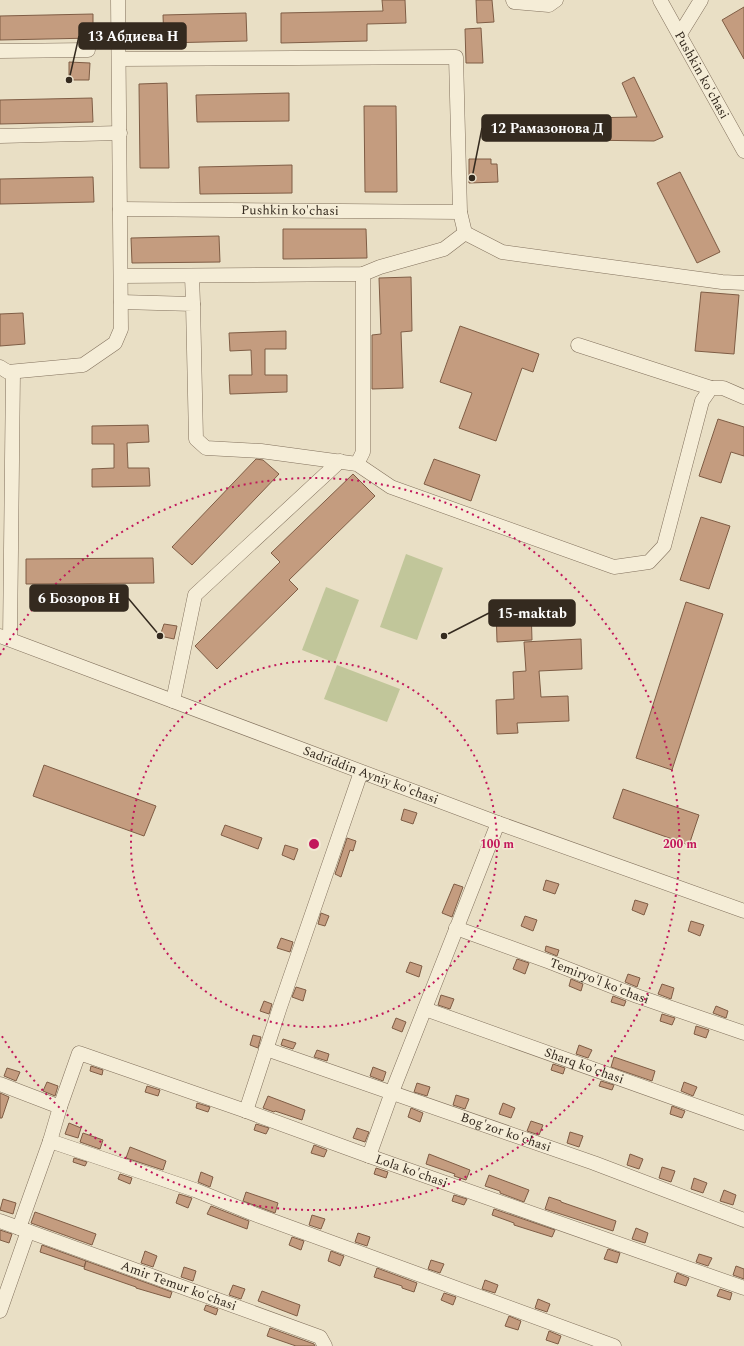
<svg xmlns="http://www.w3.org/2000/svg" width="744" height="1346" viewBox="0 0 744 1346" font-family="Spectral,serif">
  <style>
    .green { fill: #c1c69a }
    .building { fill: #c49c7f; stroke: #7f5d45 }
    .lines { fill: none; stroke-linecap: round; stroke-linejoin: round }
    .minor-casing { stroke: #82715d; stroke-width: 15 }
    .minor { stroke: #f5edd7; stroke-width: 14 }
    .ring { fill: none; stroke: #c2185b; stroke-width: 2; stroke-dasharray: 2 4 }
    .labels { text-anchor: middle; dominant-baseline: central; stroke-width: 3; stroke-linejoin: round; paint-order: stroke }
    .street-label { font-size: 13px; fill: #342a1f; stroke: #f2e9d4 }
    .centre { fill: #c2185b; stroke: #f2e9d4; stroke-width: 2 }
    .ring-label { font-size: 12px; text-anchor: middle; font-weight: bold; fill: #c2185b; stroke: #f2e9d4; stroke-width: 3; stroke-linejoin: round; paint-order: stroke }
    .leader { fill: none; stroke: #342a1f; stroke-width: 1.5 }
    .callout-dot { fill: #342a1f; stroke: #f2e9d4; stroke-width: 1.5 }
    .callout { fill: #342a1f; stroke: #342a1f; stroke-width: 1.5 }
    .callout-label { font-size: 14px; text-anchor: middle; font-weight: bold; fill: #fff }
  </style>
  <rect width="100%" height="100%" fill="#e9dfc5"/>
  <g class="green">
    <path d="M406,554L443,568L417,640L380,627Z"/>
    <path d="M326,587L359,600L335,663L302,650Z"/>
    <path d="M337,665L400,689L387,722L324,699Z"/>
  </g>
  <g class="building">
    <path d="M382,0H405L406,23L367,24V41L281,43V13L383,11Z"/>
    <path d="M476,0H492L494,22L477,23Z"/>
    <path d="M744,7V59L722,20Z"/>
    <path d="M246,13L247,41L164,43L163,15Z"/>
    <path d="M93,14V38L0,40V16Z"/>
    <path d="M481,28L483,63H466L465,29Z"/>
    <path d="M69,62L90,63L89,80H69Z"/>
    <path d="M634,77L663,137L654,141L581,140L582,118L637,117L622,83Z"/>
    <path d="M167,83L169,168H140L139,84Z"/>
    <path d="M289,93V121L197,122L196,95Z"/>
    <path d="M92,98L93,122L0,124V100Z"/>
    <path d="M364,106H396L397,192H365Z"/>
    <path d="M469,159H491V164H497L498,182L469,183Z"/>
    <path d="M292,165V193L200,194L199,167Z"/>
    <path d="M680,172L720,252L697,263L657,183Z"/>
    <path d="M93,177L94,202L0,204V179Z"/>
    <path d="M283,229H366L367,258L283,259Z"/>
    <path d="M219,236L220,262L132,263L131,238Z"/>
    <path d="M411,277L412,331L401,332L403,388L372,389V335L381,334L379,278Z"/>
    <path d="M701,292L739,295L734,354L695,351Z"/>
    <path d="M23,313L25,344L0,346V314Z"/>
    <path d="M460,326L539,354L533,372L522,368L496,441L459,428L472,393L440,382Z"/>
    <path d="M286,331V349H265V375H287V392L230,394L229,375H252L251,350L230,351L229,333Z"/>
    <path d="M718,419L744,427V456L731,452L721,483L699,476Z"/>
    <path d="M148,425L149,442L127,443L128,468H149L150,486L92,487V469L114,468V444H92V426Z"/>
    <path d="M256,459L263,460L279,474L192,565L172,547Z"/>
    <path d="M434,459L480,475L471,501L424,484Z"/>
    <path d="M353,474L375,496L289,580L298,589L217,669L195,646L280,562L271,553Z"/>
    <path d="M701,517L730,526L709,589L680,580Z"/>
    <path d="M153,558L154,583L26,584V559Z"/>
    <path d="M686,602L723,614L672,770L636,758Z"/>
    <path d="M531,607L532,640L497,642L496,609Z"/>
    <path d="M164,624L177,626L174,639L160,636Z"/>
    <path d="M581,639L582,669L539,671L541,697L568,696L569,721L517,723L518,733L497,734L496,700L514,699L513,672L526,671L524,642Z"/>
    <path d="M44,765L156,806L144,836L33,796Z"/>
    <path d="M623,789L699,815L689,845L613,818Z"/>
    <path d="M404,809L417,813L413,824L401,820Z"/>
    <path d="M225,825L262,838L258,849L221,835Z"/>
    <path d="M347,838L356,841L353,851L350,850L341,877L335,874Z"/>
    <path d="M285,845L298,849L294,860L282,855Z"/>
    <path d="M546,880L559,884L555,894L543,890Z"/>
    <path d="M454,884L463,887L452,917L442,913Z"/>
    <path d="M635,900L648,904L644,915L632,910Z"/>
    <path d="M321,913L329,916L325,926L318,924Z"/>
    <path d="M525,916L537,920L533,931L521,926Z"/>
    <path d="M691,921L704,925L700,936L688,931Z"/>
    <path d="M281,938L293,942L290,952L277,948Z"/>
    <path d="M546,946L559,950L557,956L545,951Z"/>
    <path d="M517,959L529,963L525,974L513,969Z"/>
    <path d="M410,962L422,966L419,977L406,972Z"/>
    <path d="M628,974L640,978L637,987L625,982Z"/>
    <path d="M571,979L583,984L581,991L569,986Z"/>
    <path d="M662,984L674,988L671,999L658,994Z"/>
    <path d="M296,987L306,990L303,1001L292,997Z"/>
    <path d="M441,995L454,999L450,1009L438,1005Z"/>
    <path d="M613,996L626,1001L624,1006L611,1002Z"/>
    <path d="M264,1001L272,1004L269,1014L260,1011Z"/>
    <path d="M716,1006L728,1011L726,1018L713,1013Z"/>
    <path d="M662,1014L675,1018L672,1025L660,1021Z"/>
    <path d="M396,1018L406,1022L402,1032L392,1028Z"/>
    <path d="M696,1026L709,1030L706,1038L694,1034Z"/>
    <path d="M253,1035L261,1037L258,1048L250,1045Z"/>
    <path d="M283,1039L296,1043L293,1049L281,1045Z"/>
    <path d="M579,1045L592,1050L588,1058L576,1054Z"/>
    <path d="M317,1050L329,1054L327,1061L314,1057Z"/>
    <path d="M614,1057L655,1071L652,1081L611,1067Z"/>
    <path d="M553,1064L565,1068L563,1074L551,1070Z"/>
    <path d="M91,1066L103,1070L102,1075L90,1071Z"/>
    <path d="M373,1067L386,1072L383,1081L370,1076Z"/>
    <path d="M7,1068L20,1072L16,1081L4,1076Z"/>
    <path d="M601,1081L614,1085L612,1090L599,1086Z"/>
    <path d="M47,1082L58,1086L55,1096L43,1091Z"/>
    <path d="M684,1082L697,1087L693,1096L681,1091Z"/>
    <path d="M417,1083L430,1087L427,1096L414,1092Z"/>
    <path d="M147,1086L160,1090L158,1096L145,1092Z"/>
    <path d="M0,1093L9,1097L2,1118H0Z"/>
    <path d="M456,1095L469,1099L465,1109L453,1105Z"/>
    <path d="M268,1096L305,1110L302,1120L275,1111L274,1112L263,1108Z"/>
    <path d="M197,1103L210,1107L208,1112L196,1108Z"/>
    <path d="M503,1103L515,1108L511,1118L499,1114Z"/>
    <path d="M672,1106L685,1111L682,1118L670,1114Z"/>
    <path d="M411,1108L423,1113L420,1122L408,1117Z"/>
    <path d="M531,1121L543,1125L539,1135L527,1131Z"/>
    <path d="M69,1123L81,1128L78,1138L65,1134Z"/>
    <path d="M256,1124L269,1128L266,1134L254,1130Z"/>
    <path d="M357,1128L369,1132L365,1142L353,1138Z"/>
    <path d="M570,1132L583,1136L579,1147L567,1143Z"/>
    <path d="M83,1133L103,1140L100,1149L80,1142Z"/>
    <path d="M314,1145L327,1150L324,1157L311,1153Z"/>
    <path d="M130,1147L166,1161L163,1170L126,1158Z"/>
    <path d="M429,1154L470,1170L466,1180L454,1176L455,1174L426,1164Z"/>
    <path d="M630,1154L643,1159L639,1169L627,1165Z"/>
    <path d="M74,1158L87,1162L85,1166L73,1162Z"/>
    <path d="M662,1167L675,1171L671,1182L659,1178Z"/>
    <path d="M376,1168L388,1172L386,1178L374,1174Z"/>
    <path d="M201,1172L213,1177L210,1187L198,1182Z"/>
    <path d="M120,1174L132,1178L130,1184L118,1179Z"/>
    <path d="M489,1175L529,1190L524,1202L500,1193V1191L485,1186Z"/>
    <path d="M694,1178L707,1183L703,1193L691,1189Z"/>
    <path d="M724,1190L736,1195L733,1205L720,1201Z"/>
    <path d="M246,1192L278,1203L275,1213L243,1201Z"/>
    <path d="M179,1194L192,1198L188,1208L176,1203Z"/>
    <path d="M454,1195L467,1199L464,1205L452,1201Z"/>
    <path d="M549,1197L561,1201V1202L616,1221L613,1231L545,1209Z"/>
    <path d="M3,1199L16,1203L13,1214L0,1210Z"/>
    <path d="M211,1206L249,1221L247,1229L207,1214Z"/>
    <path d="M494,1209L555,1230L552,1237L514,1225V1223L492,1215Z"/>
    <path d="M35,1212L96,1234L92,1245L31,1223Z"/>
    <path d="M312,1215L325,1219L321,1229L309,1225Z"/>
    <path d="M636,1228L648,1233L645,1243L632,1239Z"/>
    <path d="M0,1230L12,1234L9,1243L0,1240Z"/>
    <path d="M358,1233L370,1237L367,1246L355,1242Z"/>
    <path d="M292,1237L304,1241L301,1250L289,1245Z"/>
    <path d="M42,1245L86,1261L84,1267L40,1252Z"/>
    <path d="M608,1249L620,1253L617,1263L604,1259Z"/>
    <path d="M145,1251L157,1256L153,1267L141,1263Z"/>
    <path d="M331,1251L344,1256L340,1266L328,1261Z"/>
    <path d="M699,1254L712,1258L708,1266L696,1262Z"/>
    <path d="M431,1260L444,1264L440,1273L428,1269Z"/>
    <path d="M86,1261L172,1292L170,1298L136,1288V1287L84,1269Z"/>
    <path d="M736,1266L744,1269V1279L733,1275Z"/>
    <path d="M184,1267L196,1271L193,1281L181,1277Z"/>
    <path d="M377,1268L417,1283L414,1292L402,1288V1286L374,1277Z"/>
    <path d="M677,1273L689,1278L686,1286L674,1282Z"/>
    <path d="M485,1280L498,1285L495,1293L482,1289Z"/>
    <path d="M233,1285L245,1289L241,1299L229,1295Z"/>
    <path d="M720,1289L732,1293L730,1300L717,1296Z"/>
    <path d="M262,1291L300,1305L297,1316L258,1301Z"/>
    <path d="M444,1293L456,1297L453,1305L441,1300Z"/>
    <path d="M538,1299L550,1304L547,1312L535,1308Z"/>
    <path d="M206,1305L218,1309L216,1315L204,1310Z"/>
    <path d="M509,1316L521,1321L518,1330L505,1326Z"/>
    <path d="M270,1328L314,1344L315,1346H296L267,1336Z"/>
    <path d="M549,1331L561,1336L558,1344L546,1340Z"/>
  </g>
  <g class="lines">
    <g class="minor-casing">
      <g id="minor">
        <path d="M513,0L514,2L549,5L556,0"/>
        <path id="s1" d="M660,0L744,151"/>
        <path d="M680,34L701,0"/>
        <path d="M0,51L88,50"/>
        <path d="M119,59L456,57L460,212L465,233"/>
        <path d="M0,136L120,133"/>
        <path id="s2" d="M120,209L460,212"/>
        <path d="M465,233L502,252L722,282L744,283"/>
        <path d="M121,276L363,274L380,267L444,249L465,233"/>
        <path d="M192,276L193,304"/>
        <path d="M121,302L193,304L196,439L206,448L261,451L357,464L391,487L614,567L649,562L664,546L702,401L711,388H723L744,397"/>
        <path d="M578,345L711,388"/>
        <path d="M0,367L8,372L83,365L115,343L121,329L118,0"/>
        <path d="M357,464L363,452V274"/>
        <path id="s3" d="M0,636L498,823L744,911"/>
        <path d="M10,639L13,372"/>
        <path d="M173,701L195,595L340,461"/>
        <path id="s4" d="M456,928L550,962L637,996L744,1033"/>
        <path id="s5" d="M425,1009L744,1123"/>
        <path id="s6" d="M266,1049L594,1163L744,1220"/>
        <path d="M0,1084L60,1107L50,1141L19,1228"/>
        <path id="s7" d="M60,1107L79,1053L246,1111L369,1156L744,1288"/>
        <path d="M246,1111L280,1007L361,772"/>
        <path d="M50,1141L195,1190L254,1214L614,1346"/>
        <path d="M369,1156L392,1092L498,823"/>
        <path id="s8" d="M0,1221L320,1337L325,1346"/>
        <path d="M0,1311L28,1231"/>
      </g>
    </g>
    <use href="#minor" class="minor"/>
  </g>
  <g class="ring">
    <circle cx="314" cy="844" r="183"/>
    <path d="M0 655A366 366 0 1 1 0 1033"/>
  </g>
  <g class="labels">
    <g class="street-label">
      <text stroke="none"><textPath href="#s1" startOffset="86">Pushkin ko'chasi</textPath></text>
      <text stroke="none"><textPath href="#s2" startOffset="170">Pushkin ko'chasi</textPath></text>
      <text stroke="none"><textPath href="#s3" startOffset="396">Sadriddin Ayniy ko'chasi</textPath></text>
      <text stroke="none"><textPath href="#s4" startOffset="153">Temiryo'l ko'chasi</textPath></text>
      <text stroke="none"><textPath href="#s5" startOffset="169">Sharq ko'chasi</textPath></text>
      <text stroke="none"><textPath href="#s6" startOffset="254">Bog'zor ko'chasi</textPath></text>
      <text stroke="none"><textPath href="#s7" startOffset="410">Lola ko'chasi</textPath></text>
      <text stroke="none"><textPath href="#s8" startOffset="190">Amir Temur ko'chasi</textPath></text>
    </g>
  </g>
  <circle cx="314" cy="844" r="6" class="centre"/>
  <g class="ring-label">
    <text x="497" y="848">100 m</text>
    <text x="680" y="848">200 m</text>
  </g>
  <path class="leader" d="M69 80L79 36M472 178L482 128M160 636L128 598M444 636L489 613"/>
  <g class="callout-dot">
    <circle cx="69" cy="80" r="4"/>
    <circle cx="472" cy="178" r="4"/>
    <circle cx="160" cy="636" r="4"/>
    <circle cx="444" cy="636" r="4"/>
  </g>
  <g class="callout">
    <rect x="79" y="23" width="107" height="26" rx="4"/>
    <rect x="482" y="115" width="129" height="26" rx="4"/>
    <rect x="30" y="585" width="98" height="26" rx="4"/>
    <rect x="489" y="600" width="86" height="26" rx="4"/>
  </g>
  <g class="callout-label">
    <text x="133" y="41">13 Абдиева Н</text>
    <text x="547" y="133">12 Рамазонова Д</text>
    <text x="79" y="603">6 Бозоров Н</text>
    <text x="532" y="618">15-maktab</text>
  </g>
</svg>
